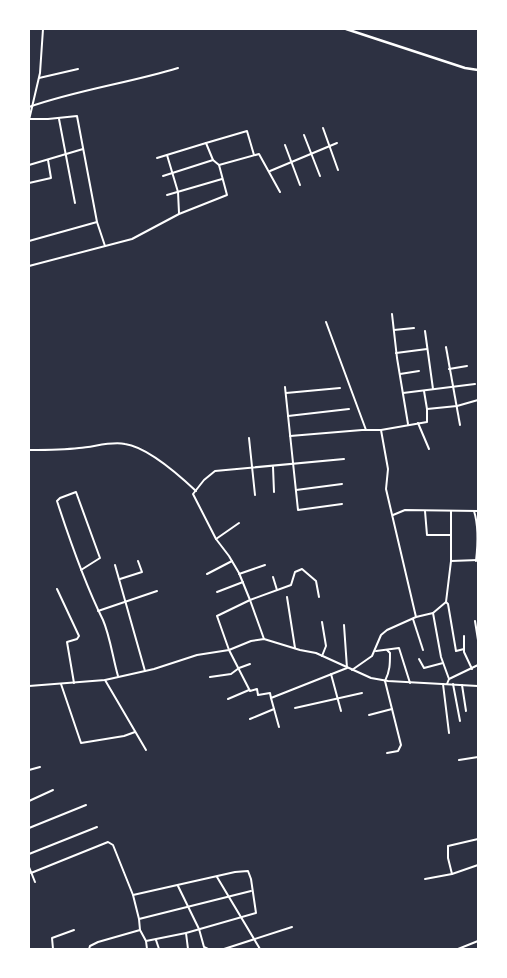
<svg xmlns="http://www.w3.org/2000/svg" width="507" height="978" viewBox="0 0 507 978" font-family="'Fira Sans',sans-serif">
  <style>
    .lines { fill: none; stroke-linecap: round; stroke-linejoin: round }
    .minor { stroke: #fff; stroke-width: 2 }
    .tertiary { stroke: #fff; stroke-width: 2.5 }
  </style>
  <rect width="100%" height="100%" fill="#2d3142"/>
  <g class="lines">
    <g class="minor">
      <path d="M39,78L78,69"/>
      <path d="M29,107C77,90 129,83 178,68"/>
      <path d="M29,119H48L77,116L97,222L105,246"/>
      <path d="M59,119L75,203"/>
      <path d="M29,120L40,73L43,29"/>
      <path d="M323,128L338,170"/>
      <path d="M304,135L320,176"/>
      <path d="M285,145L300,185"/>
      <path d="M167,155L178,192L179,213"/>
      <path d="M157,158L206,143"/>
      <path d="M29,165L83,149"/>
      <path d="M219,165L259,154L280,192"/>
      <path d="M270,171L337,143"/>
      <path d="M163,176L213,160"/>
      <path d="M29,183L51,178L48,160"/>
      <path d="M167,195L222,179"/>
      <path d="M29,241L97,222"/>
      <path d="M29,266L132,239L179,214L227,195L219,165L213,160L206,143L247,131L254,155"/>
      <path d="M392,314L397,358L408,424"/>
      <path d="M326,322L366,430"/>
      <path d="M394,330L414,328"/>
      <path d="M425,331L433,389"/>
      <path d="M446,347L460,425"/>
      <path d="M396,353L427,349"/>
      <path d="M449,369L467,366"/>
      <path d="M400,374L419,371"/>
      <path d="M285,387L298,510L342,504"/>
      <path d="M286,393L340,388"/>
      <path d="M403,393L475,384"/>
      <path d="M427,409L457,406L478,400"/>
      <path d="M288,416L349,409"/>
      <path d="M418,423L429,449"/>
      <path d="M381,430L388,469L386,489L416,617"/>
      <path d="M290,436L362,430H381L427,422V409L424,391"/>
      <path d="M249,438L255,495"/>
      <path d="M29,450C45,450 63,450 79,448C94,447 111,441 125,444C147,447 180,476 196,491"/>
      <path d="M273,467L274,492"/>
      <path d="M296,490L342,484"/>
      <path d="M425,511L427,535H451"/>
      <path d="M451,511V561L446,602L448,604L456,651L464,649"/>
      <path d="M474,511C479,527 478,544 476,561"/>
      <path d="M393,515L405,510L478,511"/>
      <path d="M216,539L239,523"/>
      <path d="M451,561L478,560"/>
      <path d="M115,565L145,671"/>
      <path d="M81,570L100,558L76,492L60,498L57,501C70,541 84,582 103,620C110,636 113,659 118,676"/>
      <path d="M207,574L232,561"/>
      <path d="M239,574L265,565"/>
      <path d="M273,577L277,590"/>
      <path d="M120,579L142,572L138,561"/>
      <path d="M57,589L79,636L77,639L67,642L74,683"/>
      <path d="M217,592L243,582"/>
      <path d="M287,597L295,648"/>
      <path d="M319,597L316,581L302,569L295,572L291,585L250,600L239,573L229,556L216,539L193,494L204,480L215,471L344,459"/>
      <path d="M98,611L157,591"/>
      <path d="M433,613L446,602"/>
      <path d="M413,619L423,650"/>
      <path d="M475,621L478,640"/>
      <path d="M464,636V652L472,669"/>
      <path d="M264,639L250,600L217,616L229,650L250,691L257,689L258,695L270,693L271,698L347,668L344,625"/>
      <path d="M376,651L399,648L410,683"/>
      <path d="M322,656L326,646L322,622"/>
      <path d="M419,659L424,668L443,663"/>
      <path d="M352,670L372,656L381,635L387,630L416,617L433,613L441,657L449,679"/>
      <path d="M331,674L341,711"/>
      <path d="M210,677L231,674L239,668L250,664"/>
      <path d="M105,680L146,750"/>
      <path d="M385,681L401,745L398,751L387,753"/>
      <path d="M385,681C390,671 390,664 390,653L387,650"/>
      <path d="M61,684L81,743L124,736L135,732"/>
      <path d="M443,684L449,733"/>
      <path d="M447,684L449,679L478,665"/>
      <path d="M453,684L460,721"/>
      <path d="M462,685L466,711"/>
      <path d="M29,686L105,680L154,669L197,655L229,650L251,641L264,639L300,650L316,653L371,678L388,681L478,686"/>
      <path d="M271,698L279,727"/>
      <path d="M228,699L249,690"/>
      <path d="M295,708L362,693"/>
      <path d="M369,715L392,709"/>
      <path d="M250,719L274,709"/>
      <path d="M459,760L478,757"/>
      <path d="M29,770L40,767"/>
      <path d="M29,801L53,790"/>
      <path d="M29,828L86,805"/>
      <path d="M29,854L97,827"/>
      <path d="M29,867L35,882"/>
      <path d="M31,873L108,842L113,845L133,895L139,919L140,930L146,941L147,949"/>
      <path d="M452,874L448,858V846L478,839"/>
      <path d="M217,877L260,949"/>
      <path d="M425,879L452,874L478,865"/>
      <path d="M178,886L199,929L204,947L208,949"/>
      <path d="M133,895L235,872L248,871L251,879L256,913L186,933L146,941"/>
      <path d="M139,919L251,891"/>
      <path d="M186,933L188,949"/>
      <path d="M156,940L159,949"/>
      <path d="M53,949L52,938L74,930"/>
      <path d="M89,949L90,946L98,942L140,930"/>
      <path d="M224,949L292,927"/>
      <path d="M458,949L478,941"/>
    </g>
    <path class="tertiary" d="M346,29L465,68L478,70"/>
  </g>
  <rect width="507" height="978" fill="none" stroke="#ffffff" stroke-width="60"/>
</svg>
